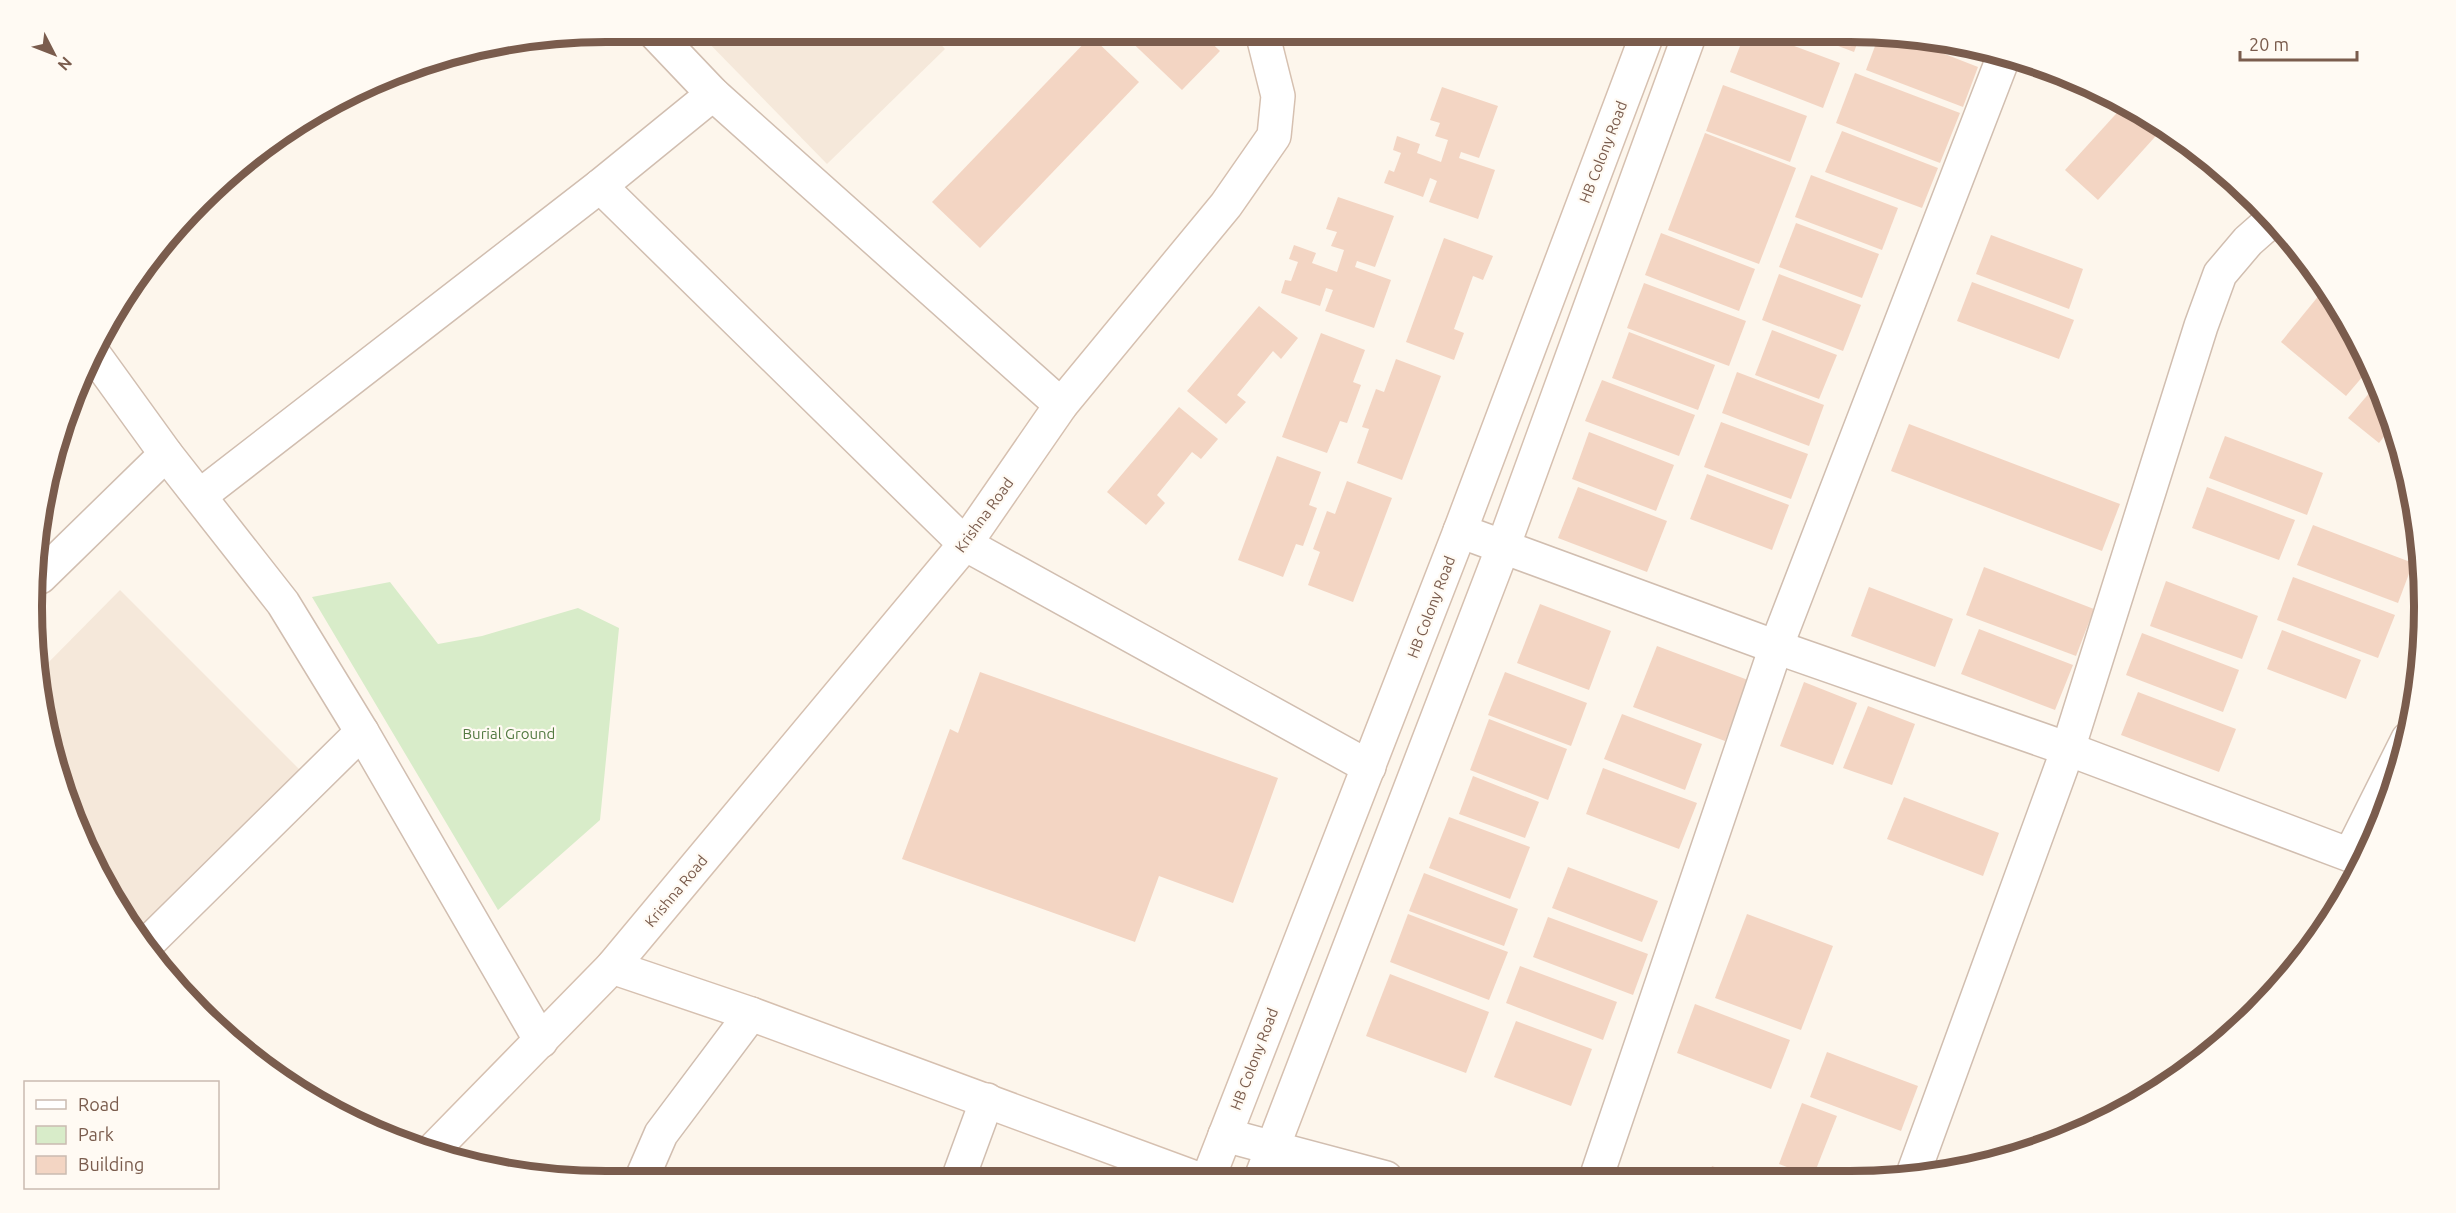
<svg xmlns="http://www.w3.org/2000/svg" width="2456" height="1213" viewBox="0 0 2456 1213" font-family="Ubuntu,sans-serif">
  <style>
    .residential { fill: #f5e8da }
    .green { fill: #d8ecc9 }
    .building { fill: #f3d5c3 }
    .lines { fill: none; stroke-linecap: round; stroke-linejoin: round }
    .street-casing { stroke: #d1beb0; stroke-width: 36 }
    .secondary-casing { stroke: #d6c0b0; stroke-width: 36 }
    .street { stroke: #fff; stroke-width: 33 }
    .secondary { stroke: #fff; stroke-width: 33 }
    .labels { text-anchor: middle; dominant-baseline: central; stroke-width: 4.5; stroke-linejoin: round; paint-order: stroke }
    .street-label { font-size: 15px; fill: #7a5c4d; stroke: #fffaf3 }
    .park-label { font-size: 15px; fill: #537a41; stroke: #fffaf3 }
    .rim { fill: none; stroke: #7a5c4d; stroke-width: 8 }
  </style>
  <rect width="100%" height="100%" fill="#fdf6ec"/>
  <g class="residential">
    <path d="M698,32H929L945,49L827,164Z"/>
    <path d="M120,590L302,772L142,933L91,861L36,681L37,674Z"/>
  </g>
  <path class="green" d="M390,582L438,644L482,636L578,608L619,628L600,820L498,910L312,597Z"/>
  <g class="building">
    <path d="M1121,32H1200L1220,51L1182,90Z"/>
    <path d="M1745,33H1759L1840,63L1823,108L1730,72Z"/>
    <path d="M1804,33H1861L1854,52Z"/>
    <path d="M1880,33H1891L1978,67L1963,107L1866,70Z"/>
    <path d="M1091,36L1139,82L980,248L932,202Z"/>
    <path d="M1855,73L1960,113L1940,163L1836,123Z"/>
    <path d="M1723,85L1807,116L1790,162L1706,131Z"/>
    <path d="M1442,87L1498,106L1479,158L1461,152L1459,158L1495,170L1478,219L1429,202L1437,181L1430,178L1423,197L1384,183L1389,170L1394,172L1401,153L1393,150L1397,136L1420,144L1417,153L1441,162L1448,140L1435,136L1440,123L1430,120Z"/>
    <path d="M2125,104L2163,128L2098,200L2065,170Z"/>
    <path d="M1842,131L1938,168L1922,208L1825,172Z"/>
    <path d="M1705,133L1796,168L1759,264L1668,230Z"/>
    <path d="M1811,175L1898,208L1882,250L1795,217Z"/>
    <path d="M1338,197L1394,216L1375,267L1357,261L1355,267L1391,280L1374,328L1325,311L1333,290L1326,288L1320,306L1281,293L1285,280L1291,281L1298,262L1289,259L1294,245L1316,253L1312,263L1337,272L1344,250L1331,246L1337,232L1326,229Z"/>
    <path d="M1796,223L1879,254L1862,298L1779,267Z"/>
    <path d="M1661,233L1755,269L1739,311L1645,275Z"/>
    <path d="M1991,235L2083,269L2069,309L1976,274Z"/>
    <path d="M1444,238L1493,256L1483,280L1473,276L1454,329L1464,333L1454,360L1406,342Z"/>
    <path d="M1779,274L1861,305L1843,351L1762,320Z"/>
    <path d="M1972,282L2074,320L2059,359L1957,321Z"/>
    <path d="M1644,283L1746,321L1729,366L1627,328Z"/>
    <path d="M2325,288L2347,319L2370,368L2346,396L2281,342Z"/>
    <path d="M1259,306L1298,338L1281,359L1273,351L1237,395L1246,402L1226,424L1187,391Z"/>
    <path d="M1772,330L1837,355L1819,399L1755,375Z"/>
    <path d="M1629,332L1715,365L1698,410L1612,378Z"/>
    <path d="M1321,333L1365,350L1353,382L1361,385L1347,423L1340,421L1327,453L1282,437Z"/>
    <path d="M1396,359L1441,376L1402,480L1357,463L1369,429L1362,427L1376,389L1384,392Z"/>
    <path d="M1737,372L1824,405L1809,446L1722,413Z"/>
    <path d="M1602,380L1695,415L1679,456L1585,421Z"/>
    <path d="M2377,384L2394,424L2379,443L2348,418Z"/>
    <path d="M1179,407L1218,439L1201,459L1192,452L1157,495L1165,503L1146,525L1107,492Z"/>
    <path d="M1721,422L1808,454L1791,499L1704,467Z"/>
    <path d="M1909,424L2120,504L2102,551L1891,471Z"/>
    <path d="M1589,432L1674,465L1656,511L1572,479Z"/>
    <path d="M2225,436L2323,473L2307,515L2209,478Z"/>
    <path d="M1277,456L1321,472L1309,505L1317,508L1303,546L1296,544L1283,577L1238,560Z"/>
    <path d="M1707,474L1789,505L1772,550L1690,519Z"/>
    <path d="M1347,481L1392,498L1353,602L1308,585L1320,552L1313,549L1327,511L1335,514Z"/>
    <path d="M1578,487L1667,521L1647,572L1558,538Z"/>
    <path d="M2207,487L2295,520L2279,560L2192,528Z"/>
    <path d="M2313,525L2413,563L2398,603L2297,565Z"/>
    <path d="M1984,567L2094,609L2076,656L1966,615Z"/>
    <path d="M2293,577L2395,615L2378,658L2277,620Z"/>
    <path d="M2166,581L2258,616L2242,659L2150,626Z"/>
    <path d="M1869,587L1953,619L1935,667L1851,636Z"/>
    <path d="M1540,604L1611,631L1589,690L1517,663Z"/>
    <path d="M1979,629L2073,665L2055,710L1961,674Z"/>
    <path d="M2282,630L2361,660L2346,699L2267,669Z"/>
    <path d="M2142,633L2239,670L2223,712L2126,675Z"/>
    <path d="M1657,646L1748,680L1725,741L1633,707Z"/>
    <path d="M980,672L1278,778L1233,903L1159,876L1135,942L902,859L950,729L958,733Z"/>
    <path d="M1505,672L1587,703L1571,746L1488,715Z"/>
    <path d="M1804,682L1857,703L1833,765L1780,746Z"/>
    <path d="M2138,692L2236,729L2219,772L2121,735Z"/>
    <path d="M1868,706L1915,724L1892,785L1843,768Z"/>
    <path d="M1622,714L1702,744L1685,790L1604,759Z"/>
    <path d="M1489,719L1567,749L1548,800L1470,770Z"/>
    <path d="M1603,768L1697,803L1679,849L1586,814Z"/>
    <path d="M1473,776L1539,802L1525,838L1459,814Z"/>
    <path d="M1904,797L1999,833L1983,876L1887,839Z"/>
    <path d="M1449,817L1530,847L1510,899L1429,868Z"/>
    <path d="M1568,867L1658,901L1642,942L1552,908Z"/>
    <path d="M1424,873L1518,909L1504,946L1409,911Z"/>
    <path d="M1408,914L1508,952L1489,1000L1390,962Z"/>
    <path d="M1747,914L1833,946L1801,1030L1715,998Z"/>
    <path d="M1548,917L1648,954L1633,995L1533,957Z"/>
    <path d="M1520,966L1617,1002L1603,1040L1506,1003Z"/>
    <path d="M1390,974L1489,1012L1466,1073L1366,1036Z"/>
    <path d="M1695,1004L1790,1040L1771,1089L1677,1053Z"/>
    <path d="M1516,1021L1592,1049L1571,1106L1494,1077Z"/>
    <path d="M1827,1052L1918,1086L1901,1131L1810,1097Z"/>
    <path d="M1802,1103L1837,1116L1813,1177L1779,1164Z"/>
    <path d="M1712,1166L1742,1177H1708Z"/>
  </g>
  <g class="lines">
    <g class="street-casing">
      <g id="street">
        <path d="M654,32L713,94L1061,405"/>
        <path d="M600,186L965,544L1369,767"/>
        <path d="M93,353L166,454L283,603L362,732L541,1041"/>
        <path d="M201,495L600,186L713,94"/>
        <path d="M1460,531L1776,647L2068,749L2350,855L2408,739"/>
        <path d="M40,577L166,454"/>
        <path d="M149,942L362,732"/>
        <path d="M1225,1135L1386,1178"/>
        <path d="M1912,1177L2068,749L2201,326L2220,274L2248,241L2273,219"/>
        <path d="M1596,1178L1776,647L2005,53"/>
        <path d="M958,1179L987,1100"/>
        <path d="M641,1180L661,1134L751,1014"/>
      </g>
    </g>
    <g class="secondary-casing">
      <g id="secondary">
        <path d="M612,967L751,1014L1198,1179"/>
        <path d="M431,1152L612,967L965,544L1061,405L1226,205L1274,136L1278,96L1263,36L1267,32"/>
        <path d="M1261,1178L1503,547L1690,33"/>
        <path d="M1208,1179L1460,531L1648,32"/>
      </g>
    </g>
    <use href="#street" class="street"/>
    <use href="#secondary" class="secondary"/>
  </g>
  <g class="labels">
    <g class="street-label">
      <text transform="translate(1603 152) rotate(-69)">HB Colony Road</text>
      <text transform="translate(984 515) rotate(-54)">Krishna Road</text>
      <text transform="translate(1431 607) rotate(-69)">HB Colony Road</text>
      <text transform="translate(676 891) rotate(-50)">Krishna Road</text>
      <text transform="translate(1254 1059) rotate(-69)">HB Colony Road</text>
    </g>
    <g class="park-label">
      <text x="509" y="733">Burial Ground</text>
    </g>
  </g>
  <path d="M0 0H2456V1213H0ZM606 42H1850A564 564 0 0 1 2414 606V607A564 564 0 0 1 1850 1171H606A564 564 0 0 1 42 607V606A564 564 0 0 1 606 42Z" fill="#fffaf3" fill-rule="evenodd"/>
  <path class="rim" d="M606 42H1850A564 564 0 0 1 2414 606V607A564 564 0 0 1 1850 1171H606A564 564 0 0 1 42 607V606A564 564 0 0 1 606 42Z"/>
  <rect x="24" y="1081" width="195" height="108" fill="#fffaf3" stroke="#cabbb1" stroke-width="1.5"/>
  <rect x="36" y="1100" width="30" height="9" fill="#ffffff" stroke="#cabbb1" stroke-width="1.5"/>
  <text x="78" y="1111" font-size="18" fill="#7a5c4d">Road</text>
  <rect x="36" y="1126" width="30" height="18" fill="#d8ecc9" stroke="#cabbb1" stroke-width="1.5"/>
  <text x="78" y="1141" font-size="18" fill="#7a5c4d">Park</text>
  <rect x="36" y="1156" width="30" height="18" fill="#f3d5c3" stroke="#cabbb1" stroke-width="1.5"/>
  <text x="78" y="1171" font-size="18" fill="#7a5c4d">Building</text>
  <g transform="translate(54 54) rotate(132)" stroke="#fffaf3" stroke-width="4.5" paint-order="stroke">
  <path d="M0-4.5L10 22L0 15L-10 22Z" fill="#7a5c4d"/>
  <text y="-9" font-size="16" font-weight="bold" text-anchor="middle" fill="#7a5c4d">N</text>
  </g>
  <path d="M2240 51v9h117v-9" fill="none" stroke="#7a5c4d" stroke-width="3"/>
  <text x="2249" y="51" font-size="18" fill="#7a5c4d" stroke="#fffaf3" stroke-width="4.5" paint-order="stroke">20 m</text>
</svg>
